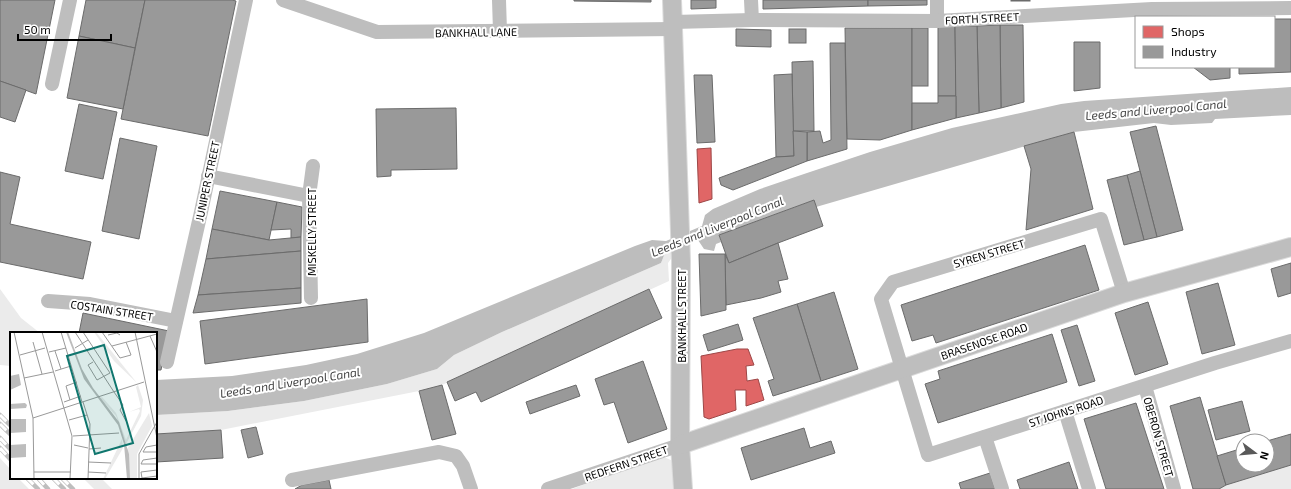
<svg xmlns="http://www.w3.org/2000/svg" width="1291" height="489" viewBox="0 0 1291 489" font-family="'Exo 2',sans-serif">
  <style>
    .green { fill: #ebebeb }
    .water { fill: #bdbdbd }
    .pier { fill: #fff }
    .shops { fill: #e06666; stroke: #9d4747 }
    .industry { fill: #999; stroke: #6b6b6b }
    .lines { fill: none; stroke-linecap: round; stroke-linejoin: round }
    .major-casing { stroke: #dbdbdb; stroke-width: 20 }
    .minor { stroke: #bebebe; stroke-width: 14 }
    .major { stroke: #bebebe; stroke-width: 18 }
    .rail-casing { stroke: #bebebe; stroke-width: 4.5 }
    .rail { stroke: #fff; stroke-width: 3; stroke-dasharray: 9; stroke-linecap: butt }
    .labels { text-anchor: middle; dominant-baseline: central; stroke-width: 4; stroke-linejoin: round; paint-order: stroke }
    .street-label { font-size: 11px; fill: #000; stroke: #fff }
    .water-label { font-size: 12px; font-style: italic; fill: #424242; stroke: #fff }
    .inset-road { fill: none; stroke: #999; stroke-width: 1 }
    .view { fill: #0f766e; fill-opacity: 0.15; stroke: #0f766e; stroke-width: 2 }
    .inset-edge { fill: none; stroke: #000; stroke-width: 2 }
  </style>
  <rect width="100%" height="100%" fill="#fff"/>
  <g class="green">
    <path d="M672,250L673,256L668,263L669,281L442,385L419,391L221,430L156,434V415L228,411L304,401L387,384L437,369L454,355L502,332L661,263L665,253Z"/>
    <path d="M0,289L21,318L40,333H11V366L0,365Z"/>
    <path d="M661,456L676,462V489H572Z"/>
    <path d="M0,458L11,470V478H18L29,489H0Z"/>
    <path d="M1291,465V489H1219L1226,485Z"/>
    <path d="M83,478H101L112,489H94Z"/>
  </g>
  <path class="water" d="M1291,87V115L1215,119L1212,123L1171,125L1154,123L1074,132L816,207L814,200L719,235L721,242L716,244L714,251L704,249L698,240L665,253L661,263L502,332L454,355L437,369L387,384L304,401L228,411L156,415V380L232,376L306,365L357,354L424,333L635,246L652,240L666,241L702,226L705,215L713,209L760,189L804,174L870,152L952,128L1061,104L1084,101Z"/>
  <path class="pier" d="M0,372L8,373L11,376V396L0,394Z"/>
  <g class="shops">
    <path d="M711,148L712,199L699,203L697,149Z"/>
    <path d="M737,349H748L754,365L746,366L747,381L758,379L764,400L746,406V390H735L736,410L709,419L704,417L701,356Z"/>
  </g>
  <g class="industry">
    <path d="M0,0H55L36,94L0,81Z"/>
    <path d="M86,0H145L135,48L79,36Z"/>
    <path d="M145,0H232L236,1L208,136L121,119Z"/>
    <path d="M574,0H651V2L574,1Z"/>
    <path d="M691,0H716V8L691,9Z"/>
    <path d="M763,0H868V6L763,9Z"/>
    <path d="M868,0H927V5L868,6Z"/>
    <rect x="1011" y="0" width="19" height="1"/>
    <path d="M1274,19H1291V72L1239,74V67H1274Z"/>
    <path d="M1000,25H1023L1024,102L1001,108Z"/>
    <path d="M1000,25L1001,108L979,113L977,26Z"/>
    <path d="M938,26H955L956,96H938Z"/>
    <path d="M955,26H977L979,113L956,118Z"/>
    <path d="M845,28H912V130L880,140L847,139Z"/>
    <rect x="912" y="28" width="16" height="58"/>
    <path d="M736,29L771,30V47L736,46Z"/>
    <rect x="789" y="29" width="17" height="14"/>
    <path d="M79,36L135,48L123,109L67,98Z"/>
    <path d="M1074,42H1100V88L1074,91Z"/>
    <path d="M830,43H845L847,149L807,161V132L820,131L823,143L831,140Z"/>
    <path d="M813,61L814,131H793L792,62Z"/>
    <path d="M1193,67H1230V78L1210,80Z"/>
    <path d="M792,74L794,156L776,157L774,75Z"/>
    <path d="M694,75H712L715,142L697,143Z"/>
    <path d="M0,81L26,90L15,122L0,117Z"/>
    <path d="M938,96H956V118L912,130V103H938Z"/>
    <path d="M79,104L117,112L103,179L65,171Z"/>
    <path d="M456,108L457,169L391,170V176L377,177L376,109Z"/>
    <path d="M1156,126L1183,230L1157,237L1130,132Z"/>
    <path d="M793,131L807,132V161L733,190L721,185L719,178L776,157L794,156Z"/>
    <path d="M1074,132L1093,209L1026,230L1031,169L1024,146Z"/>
    <path d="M120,138L157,146L139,239L102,231Z"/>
    <path d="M1140,171L1157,237L1144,240L1127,175Z"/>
    <path d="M0,172L20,177L10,224L91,242L83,279L0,262Z"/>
    <path d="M1127,175L1144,240L1124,245L1107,180Z"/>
    <path d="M220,191L277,202L269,240L212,229Z"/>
    <path d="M814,200L823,226L778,243L729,263L719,235Z"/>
    <path d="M277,202L302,207L301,237L291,238V229L271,230Z"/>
    <path d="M212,229L269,240L301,237V251L206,259Z"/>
    <path d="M778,243L788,279L778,281L781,292L761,298L726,305L725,254L729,263Z"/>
    <path d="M1085,245L1099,290L936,343L933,335L912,341L901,305Z"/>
    <path d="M301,251V288L198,295L206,259Z"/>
    <path d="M699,254H725L726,310L701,316Z"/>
    <path d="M1291,263V293L1278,297L1271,269Z"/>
    <path d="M1218,283L1235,345L1202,354L1186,292Z"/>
    <path d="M301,288V303L193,313L198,295Z"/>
    <path d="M649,289L662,318L481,402L476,392L455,401L447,382Z"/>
    <path d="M834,292L858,369L821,381L797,304Z"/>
    <path d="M367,299L368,342L205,364L200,321Z"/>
    <path d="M1148,302L1168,364L1135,375L1115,313Z"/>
    <path d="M797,304L821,381L773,396L768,381L774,379L753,318Z"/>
    <path d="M83,313L169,331L161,370H156V333H79Z"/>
    <path d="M738,324L743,340L708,351L703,335Z"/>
    <path d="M1077,325L1095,381L1079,386L1061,330Z"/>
    <path d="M1052,334L1067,382L938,423L925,384L940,379L938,371Z"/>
    <path d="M643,361L667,429L628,443L614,402L604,405L595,379Z"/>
    <path d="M442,385L456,434L432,440L419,391Z"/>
    <path d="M576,385L580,396L530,414L526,402Z"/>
    <path d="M1200,397L1226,485L1219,489H1193L1170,406Z"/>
    <path d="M1242,401L1250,431L1216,440L1208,410Z"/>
    <path d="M1136,403L1164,489H1106L1084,419Z"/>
    <path d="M256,427L263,454L248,458L241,430Z"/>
    <path d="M804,428L810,448L831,441L835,453L751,480L741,448Z"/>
    <path d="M221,430L223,458L156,462V434Z"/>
    <path d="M1291,434V465L1226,485L1217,456L1243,448V465H1267V441Z"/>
    <path d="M1069,462L1078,489H1020L1017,480Z"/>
    <path d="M990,473L995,489H961L959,483Z"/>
    <path d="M329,480L331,489H295L302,485Z"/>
  </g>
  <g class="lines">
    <g class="major-casing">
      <g id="major">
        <path d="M672,0L681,261L680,445L683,489"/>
        <path d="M680,445L1124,293L1291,247"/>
      </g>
    </g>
    <g class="minor">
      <path d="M283,0L377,32L674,29"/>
      <path d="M499,0L500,31"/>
      <path d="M751,0L752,20"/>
      <path d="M937,0V21"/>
      <path d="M673,22L752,20L937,21L1152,9L1291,8"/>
      <path d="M52,84L70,0"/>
      <path d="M208,176L309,196"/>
      <path d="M1124,293L1101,219L893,282L881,299L928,455L1215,363L1291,341"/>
      <path d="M311,298L309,196L313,166"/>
      <path d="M48,301L90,304L176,321"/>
      <path d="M167,362L201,212L246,0"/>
      <path d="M1145,386L1174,489"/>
      <path d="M1065,411L1089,489"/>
      <path d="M985,437L1002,489"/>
      <path d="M292,480L439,452L456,456L463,466L471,489"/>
      <path d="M548,489L680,445"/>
    </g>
    <use href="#major" class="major"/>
    <g class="rail-casing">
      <g id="rail">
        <path d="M0,415L11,426"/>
        <path d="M0,424L11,435"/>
        <path d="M0,438L11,450"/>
        <path d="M0,448L11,460"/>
        <path d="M27,478L38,489"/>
        <path d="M38,478L48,489"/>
        <path d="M53,478L64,489"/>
        <path d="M62,478L73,489"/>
      </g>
    </g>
    <use href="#rail" class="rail"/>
  </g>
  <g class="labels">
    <g class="street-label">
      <text transform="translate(982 18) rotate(-3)">FORTH STREET</text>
      <text transform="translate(476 32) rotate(-1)">BANKHALL LANE</text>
      <text transform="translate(207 181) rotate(-78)">JUNIPER STREET</text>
      <text transform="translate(311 232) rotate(-90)">MISKELLY STREET</text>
      <text transform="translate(989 253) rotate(-17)">SYREN STREET</text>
      <text transform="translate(112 310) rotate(9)">COSTAIN STREET</text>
      <text transform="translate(681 316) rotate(-90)">BANKHALL STREET</text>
      <text transform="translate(984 341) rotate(-19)">BRASENOSE ROAD</text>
      <text transform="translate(1066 411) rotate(-18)">ST JOHNS ROAD</text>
      <text transform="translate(1159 437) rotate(74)">OBERON STREET</text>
      <text transform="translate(626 463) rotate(-19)">REDFERN STREET</text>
    </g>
    <g class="water-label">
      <text transform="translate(1156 109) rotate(-5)">Leeds and Liverpool Canal</text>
      <text transform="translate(717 226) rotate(-22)">Leeds and Liverpool Canal</text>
      <text transform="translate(290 382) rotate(-9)">Leeds and Liverpool Canal</text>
    </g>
  </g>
  <g transform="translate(10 332)">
    <rect width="147" height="147" fill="#fff"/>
    <path d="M84,0H86L127,51L104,29ZM128,53L133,68L131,84L116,112L106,84L90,66L92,65L106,81L116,108L130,79L129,77L119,80L131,75L126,55ZM139,81L142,94L127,122V147H119V122L116,119ZM112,107L113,116L95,147H93Z" fill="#ebebeb"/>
    <path d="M56,0H58L72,37L83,56L109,90L119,122L120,147H117L114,112L108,93L74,47ZM9,42L11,53L0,58V44ZM15,71L17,73L16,76L0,77V72ZM0,87H16V100L0,101ZM16,112V125L0,126V113Z" fill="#bdbdbd"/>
    <path class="inset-road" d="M4,0L23,86L24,147M32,0L62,104L60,147M51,0L72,70M65,0L104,60M73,0L100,41L87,48L78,33L83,30M92,0L110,26L121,23L116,10M125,0L147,106M98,3L107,1L110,3M140,4L147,20M23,10L32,42M102,14L147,2M65,16L78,8M45,19L51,37M39,20L56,16M10,23L35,16M45,39L61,34M14,46L43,40M104,60L113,73L110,78L116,89M60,68L56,54L67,50M54,70L71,64M73,70L80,92L78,147M23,86L134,50M59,88L77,83M63,104L109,101M64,113L78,116M147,113L136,115L133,120H147M79,117L91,116M147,126L133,128L131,132H147M78,130L101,131M147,138L131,140L132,146L147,144M24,140H61M78,140L96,141M129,147V122L147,90"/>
    <path class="view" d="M94,13L123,111L85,122L57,24Z"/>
    <rect width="147" height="147" class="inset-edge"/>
  </g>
  <rect x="1135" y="16" width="140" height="52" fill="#ffffff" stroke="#999999"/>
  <rect x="1143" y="26" width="20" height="12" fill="#e06666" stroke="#999999"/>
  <text x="1171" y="36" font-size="12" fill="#000000">Shops</text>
  <rect x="1143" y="46" width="20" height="12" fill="#999999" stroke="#999999"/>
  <text x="1171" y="56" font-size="12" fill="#000000">Industry</text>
  <g transform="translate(1255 453) rotate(106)"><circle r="19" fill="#ffffff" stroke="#999999"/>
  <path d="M0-3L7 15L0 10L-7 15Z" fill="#595959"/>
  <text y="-6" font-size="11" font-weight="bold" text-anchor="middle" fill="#000000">N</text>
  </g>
  <path d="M18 34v6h93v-6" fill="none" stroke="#000000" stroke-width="2"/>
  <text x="24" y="34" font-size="12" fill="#000000" stroke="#ffffff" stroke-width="3" paint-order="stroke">50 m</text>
</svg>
